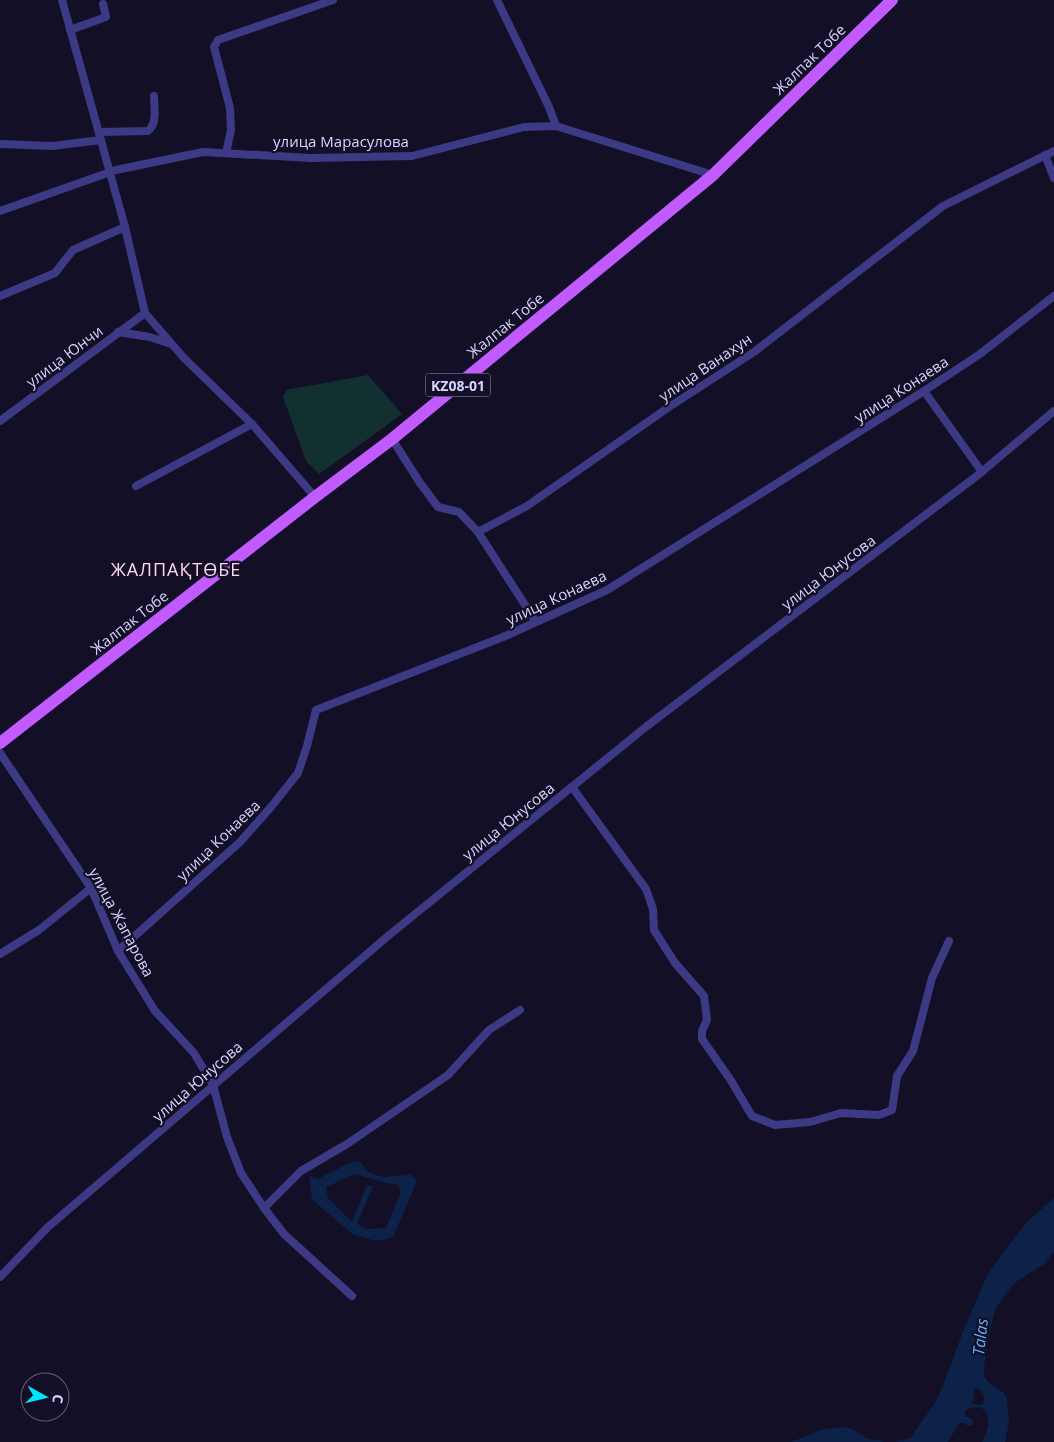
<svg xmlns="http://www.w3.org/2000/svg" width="1054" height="1442" viewBox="0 0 1054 1442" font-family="'Open Sans',sans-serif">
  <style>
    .green { fill: #12302f }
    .water { fill: #0c2248; fill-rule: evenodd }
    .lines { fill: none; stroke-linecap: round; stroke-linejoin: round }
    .minor { stroke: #3d3a85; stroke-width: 8 }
    .primary { stroke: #c25bff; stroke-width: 12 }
    .labels { text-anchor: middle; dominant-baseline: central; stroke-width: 4.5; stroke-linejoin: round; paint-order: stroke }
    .shield { fill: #130f26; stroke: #9e99be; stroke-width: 1 }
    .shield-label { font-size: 14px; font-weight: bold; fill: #d9d4ff }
    .street-label { font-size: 15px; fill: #d9d4ff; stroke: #130f26 }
    .water-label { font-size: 16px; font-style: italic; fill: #62b6ff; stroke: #130f26 }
    .quarter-label { font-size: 18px; letter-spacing: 1px; fill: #ffd6f0; stroke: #130f26 }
  </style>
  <rect width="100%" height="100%" fill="#130f26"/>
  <path class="green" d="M368,375L402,414L319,474L306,461L283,397L286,390Z"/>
  <g class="water">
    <path d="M359,1161C362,1164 364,1167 367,1170C378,1181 397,1176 410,1174L417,1181L393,1237L376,1241L352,1234L312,1199L309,1176L318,1179L347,1164ZM355,1174L386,1183L398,1185L401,1192L386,1228L367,1229L357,1224L373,1186L367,1185L352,1222L328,1198L326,1187Z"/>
    <path d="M1054,1198V1252L1044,1264L1016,1282L1007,1292L997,1306L989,1332L984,1368V1376L988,1382L1004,1393L1007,1399L1009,1422L1005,1442H982C991,1426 994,1401 967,1409L965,1413L967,1417L973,1420V1425L968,1426L964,1423H959L948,1442H894L910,1438L935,1403L944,1383L964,1329L987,1276L1001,1255L1028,1221ZM975,1388L980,1389L985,1397L982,1405L974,1404L972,1402Z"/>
    <path d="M844,1427L854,1430L867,1438L886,1442H791L824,1429Z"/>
  </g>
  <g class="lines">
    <g class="minor">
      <path d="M62,0L125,227L145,313L184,358L252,424L315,497"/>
      <path d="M497,0L549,107L556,126"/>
      <path d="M70,30L106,17L103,4"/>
      <path d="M100,132L148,131C158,123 154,107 154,96"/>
      <path d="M0,144L52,146L101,140"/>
      <path d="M226,153L231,130L230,108L214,47L218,40L333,0"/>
      <path d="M1045,155L1054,178"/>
      <path d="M0,211L116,170L203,152L311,158L412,156L524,127L556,126L713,175"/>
      <path d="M0,296L55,273L73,250L125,227"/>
      <path d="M118,332L150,337L171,344"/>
      <path d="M924,391L982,472"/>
      <path d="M0,421L145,313"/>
      <path d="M392,439L420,483L438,507L459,512L478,532L527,506L669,407L754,352L943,206L1054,151"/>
      <path d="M136,486L252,424"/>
      <path d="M478,532L536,622"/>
      <path d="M0,753L91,888L118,951L155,1011L194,1053L213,1085L227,1137L241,1173L264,1208L284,1234L352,1296"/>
      <path d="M572,787L646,889L653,909L654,930L675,963L704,996L707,1020L702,1031V1039L730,1079L752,1116L775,1125L810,1122L841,1113L879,1115L892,1110L897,1076L913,1051L932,978L949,941"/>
      <path d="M118,951L240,842L271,807L298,773L307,746L316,710L503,637L607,590L924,391L980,354L1054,296"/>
      <path d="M0,954L39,930L91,888"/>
      <path d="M264,1208L301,1171L347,1144L448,1075L489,1030L520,1010"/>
      <path d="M0,1277L48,1227L388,936L647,726L978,475L1054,411"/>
    </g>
    <path class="primary" d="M0,743L315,497L392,439L713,175L892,0"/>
  </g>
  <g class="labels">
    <rect class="shield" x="425.5" y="373.5" width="65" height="23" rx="4"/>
    <g class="shield-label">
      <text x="458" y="385">KZ08-01</text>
    </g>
    <g class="street-label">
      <text transform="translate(809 59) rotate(-44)">Жалпак Тобе</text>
      <text x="341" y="141">улица Марасулова</text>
      <text transform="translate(505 325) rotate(-39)">Жалпак Тобе</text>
      <text transform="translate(64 356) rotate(-37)">улица Юнчи</text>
      <text transform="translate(705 367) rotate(-34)">улица Ванахун</text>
      <text transform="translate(901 389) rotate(-33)">улица Конаева</text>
      <text transform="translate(828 572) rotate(-37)">улица Юнусова</text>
      <text transform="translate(556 597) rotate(-25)">улица Конаева</text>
      <text transform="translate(129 622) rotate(-38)">Жалпак Тобе</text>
      <text transform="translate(508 821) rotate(-39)">улица Юнусова</text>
      <text transform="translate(218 840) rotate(-44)">улица Конаева</text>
      <text transform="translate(122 922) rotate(62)">улица Жапарова</text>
      <text transform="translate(197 1081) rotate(-41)">улица Юнусова</text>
    </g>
    <g class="water-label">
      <text transform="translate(980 1337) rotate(-84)">Talas</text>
    </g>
    <g class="quarter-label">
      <text x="176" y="569">ЖАЛПАҚТӨБЕ</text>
    </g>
  </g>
  <g transform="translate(45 1397) rotate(98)"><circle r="24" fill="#130f26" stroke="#625e7d"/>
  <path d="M0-4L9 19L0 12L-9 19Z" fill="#00e5ff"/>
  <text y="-8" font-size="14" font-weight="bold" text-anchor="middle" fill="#d9d4ff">С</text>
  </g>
</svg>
